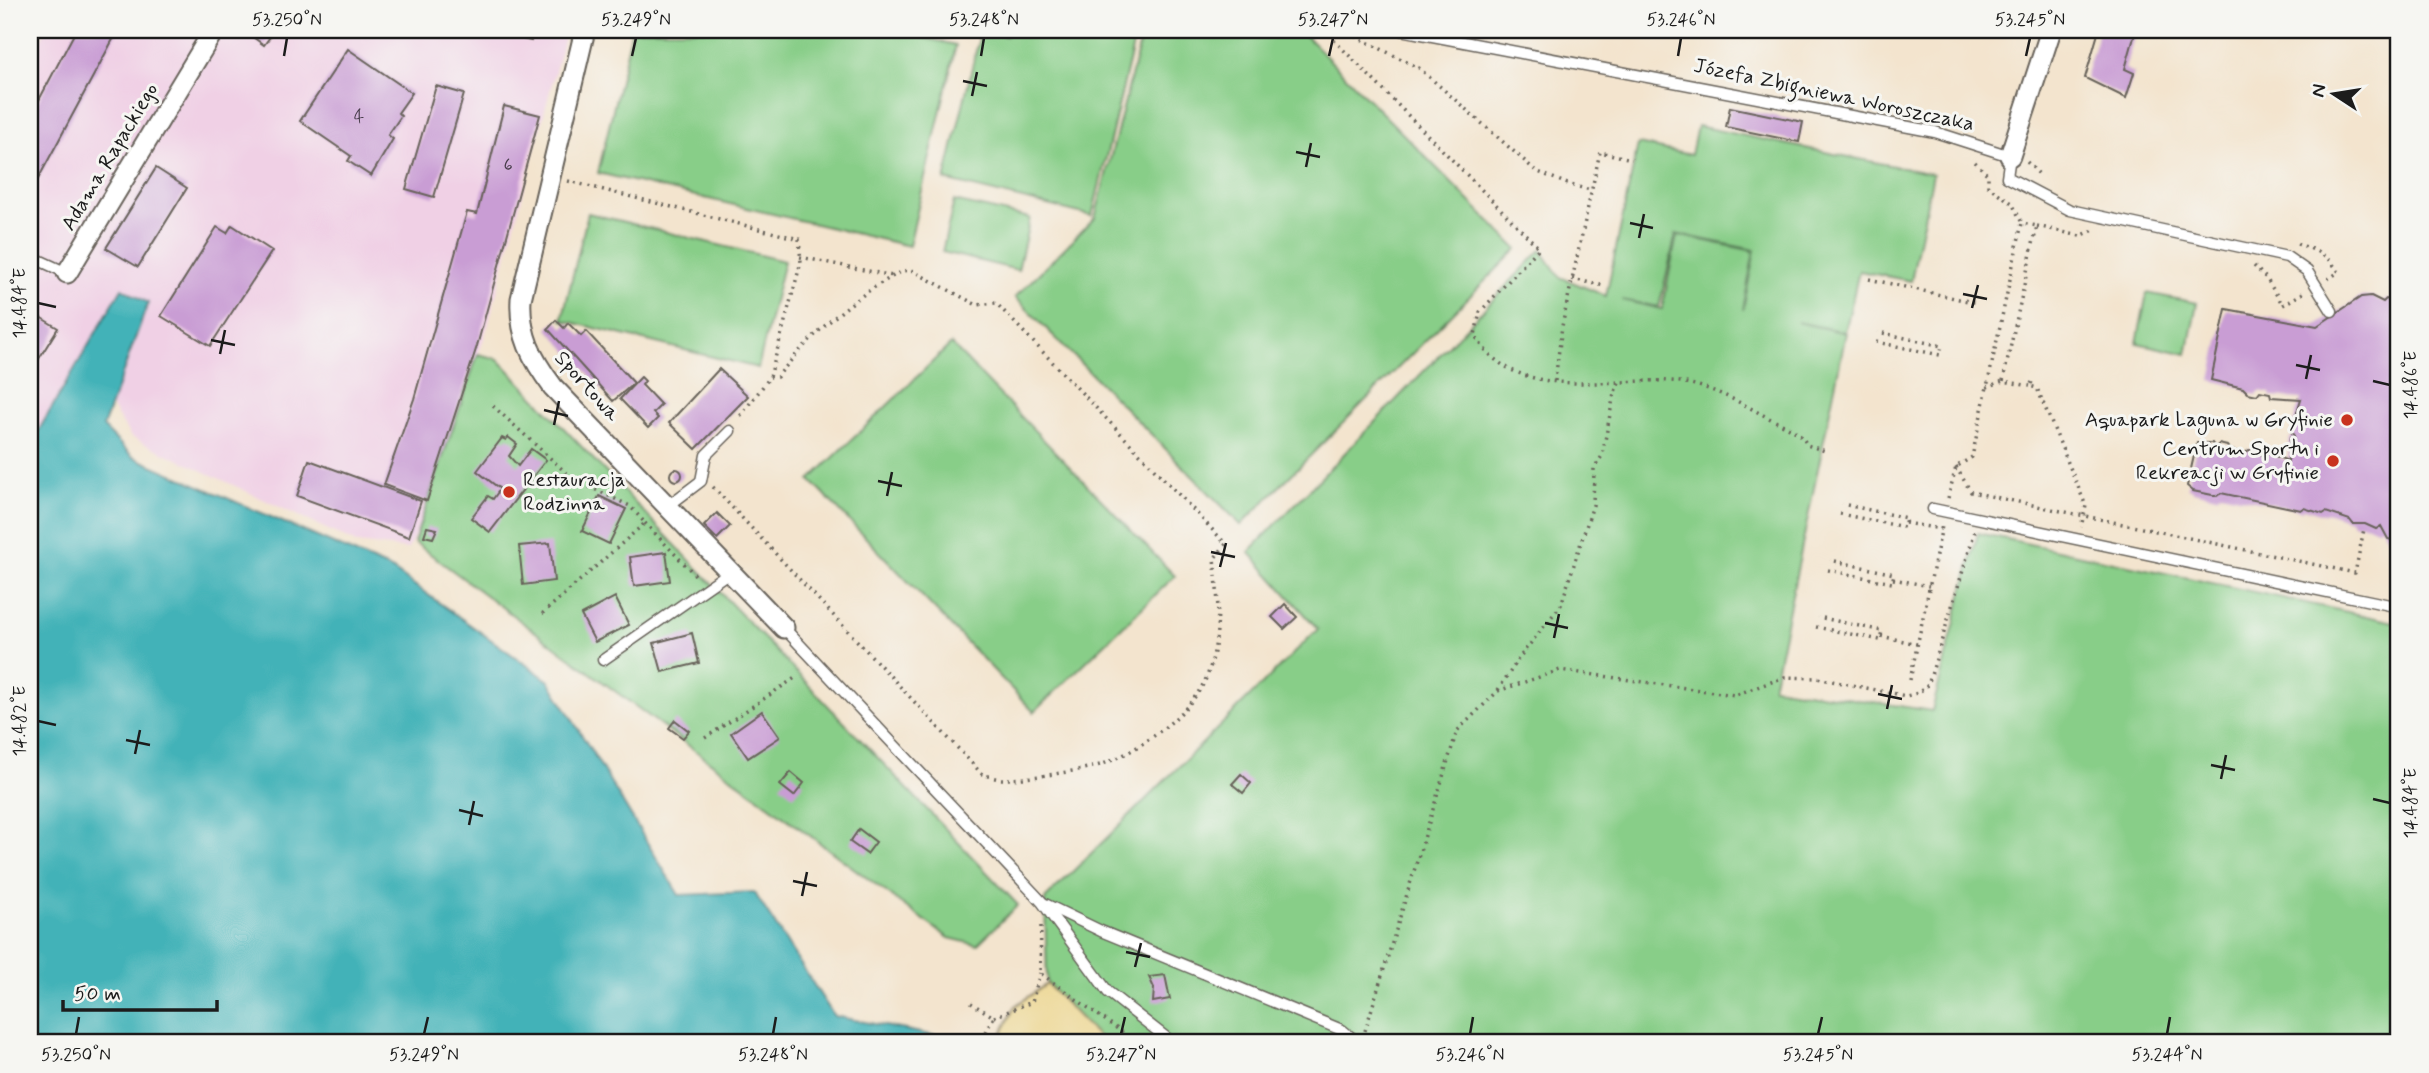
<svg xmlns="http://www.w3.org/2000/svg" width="2429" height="1073" viewBox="0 0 2429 1073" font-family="Mynerve,sans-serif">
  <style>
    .built { fill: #f0d0e5 }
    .green { fill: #88ce88; stroke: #527552; stroke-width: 2; fill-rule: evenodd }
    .sand { fill: #eeda9e; stroke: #857b5d; stroke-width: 2 }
    .water { fill: #42b2b8; stroke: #2f676a; stroke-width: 2 }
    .building { fill: #c99dd4 }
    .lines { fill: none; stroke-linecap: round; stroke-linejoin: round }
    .lane-casing { stroke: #67625a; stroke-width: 13 }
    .street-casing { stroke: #67625a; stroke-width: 23 }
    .path { stroke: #67625a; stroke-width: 3.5; stroke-dasharray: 2 5; stroke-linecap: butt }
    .lane { stroke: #fff; stroke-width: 10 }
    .street { stroke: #fff; stroke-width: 19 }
    .ticks { fill: none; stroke: #1c1c1c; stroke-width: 2.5 }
    .poi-dot { fill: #c8321e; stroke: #f6f6f2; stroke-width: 2.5 }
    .labels { text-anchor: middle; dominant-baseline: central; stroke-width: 6; stroke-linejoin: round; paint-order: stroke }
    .number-label { font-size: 18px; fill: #473c4a }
    .street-label { font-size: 21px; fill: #1c1c1c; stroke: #f6f6f2 }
    .poi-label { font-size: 21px; fill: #1c1c1c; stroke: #f6f6f2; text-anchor: end }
    .neatline { fill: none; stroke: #1c1c1c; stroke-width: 2.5 }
    .ticks-label { font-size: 18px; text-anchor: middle; fill: #1c1c1c }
  </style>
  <rect width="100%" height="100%" fill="#f6f6f2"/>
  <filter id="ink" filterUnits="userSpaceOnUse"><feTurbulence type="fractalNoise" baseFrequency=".0143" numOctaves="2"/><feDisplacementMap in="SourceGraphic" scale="14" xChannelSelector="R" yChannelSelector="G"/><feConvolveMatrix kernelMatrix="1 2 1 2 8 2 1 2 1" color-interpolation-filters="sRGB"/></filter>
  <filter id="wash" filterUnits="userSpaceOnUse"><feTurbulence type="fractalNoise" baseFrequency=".00686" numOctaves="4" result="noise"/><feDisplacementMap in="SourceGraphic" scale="28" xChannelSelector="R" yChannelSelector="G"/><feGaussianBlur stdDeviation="1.57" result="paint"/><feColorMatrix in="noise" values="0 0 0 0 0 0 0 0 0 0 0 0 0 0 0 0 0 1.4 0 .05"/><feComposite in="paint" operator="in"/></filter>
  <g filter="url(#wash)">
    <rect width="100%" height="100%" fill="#f3e4ce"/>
    <path class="built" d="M46,30H566L488,326L425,512L408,549L356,543L131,437L111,406L148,303L122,289L30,445V59Z"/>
    <g class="green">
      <path d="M632,30H889L956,45L909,246L598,173Z"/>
      <path d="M981,30L1006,36L1008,30H1106L1135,37L1092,216L945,180Z"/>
      <path d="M1143,30L1301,31L1517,249L1241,525L1015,297L1095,218Z"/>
      <path d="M1697,126L1933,174L1911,281L1859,271L1845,332L1797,322L1846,333L1773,687L1932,711L1978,533L2399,623V1043H1104L1047,983L1045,899L1318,629L1249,552L1541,250L1560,277L1606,296L1638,144L1691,155ZM1676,234L1755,250L1743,310L1754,251L1677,235L1662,309L1622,300L1659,307Z"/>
      <path d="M954,201L1030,218L1018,270L942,252Z"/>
      <path d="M588,213L784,261L758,368L562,320Z"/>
      <path d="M2147,293L2197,303L2187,354L2137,343Z"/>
      <path d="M951,344L1175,576L1034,712L810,480Z"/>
      <path d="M478,354L498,359L1018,905L977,945L949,938L925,921L414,542Z"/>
    </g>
    <path class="sand" d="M1047,984L1104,1043H975L999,1040L1015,1006Z"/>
    <path class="water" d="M122,288L148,303L103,427L133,457L393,570L549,681L679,895L754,892L834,1016L972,1043H30V445Z"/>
    <g id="blocks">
      <g class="building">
        <path d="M76,30H118L30,194V117Z"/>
        <path d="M243,30H275L264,45Z"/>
        <path d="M511,30H534L531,41L510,36Z"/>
        <path d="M2099,30H2136L2125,69L2134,73L2126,98L2085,78Z"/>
        <path d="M348,49L412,93L398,113L401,116L388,135L393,139L371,176L348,161L351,156L300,121Z"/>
        <path d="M436,86L464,94L434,197L406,189Z"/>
        <path d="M504,106L540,115L477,346L427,501L384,485L414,399L467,212L477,214Z"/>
        <path d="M1730,107L1803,122L1799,142L1726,127Z"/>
        <path d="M156,168L187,188L138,267L106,248Z"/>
        <path d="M232,225L272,251L210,346L161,316L217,227L227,233Z"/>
        <path d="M2371,296L2383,302L2386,299L2395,301L2399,306V542L2388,539L2381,526L2376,529L2365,524H2353L2350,520L2326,512L2323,514L2304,508L2301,510L2221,493L2217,496L2193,491L2187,486L2197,443H2212L2215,448L2219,444L2227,446L2230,450L2245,453L2249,450L2258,451L2263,456L2265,452L2288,461L2290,438L2294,436L2291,431L2301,399L2271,397L2270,393L2260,391L2257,395L2248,393L2243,388L2211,380L2226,309L2317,326L2361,297Z"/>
        <path d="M30,311L58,328L30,373Z"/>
        <path d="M556,320L564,328L568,323L581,336L586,331L634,383L613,401L548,329Z"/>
        <path d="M719,369L748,396L696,449L669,423Z"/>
        <path d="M641,377L645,381L642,385L661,405L653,413L658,418L648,428L620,399Z"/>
        <path d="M508,437L517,444L509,456L518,466L531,449L546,460L490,532L471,518L488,496L493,499L500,489L477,471L502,438L506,440Z"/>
        <path d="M309,460L421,501L409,537L297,496Z"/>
        <circle cx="676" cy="475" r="6"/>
        <path d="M599,496L626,509L609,544L582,531Z"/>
        <path d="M717,513L730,526L717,539L704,526Z"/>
        <path d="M427,527L437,529L433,538L424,536Z"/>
        <path d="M550,543L554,581L523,585L519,546Z"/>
        <path d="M666,552L670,581L634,586L630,557Z"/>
        <path d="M615,597L629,625L595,642L581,615Z"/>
        <path d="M1285,604L1297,617L1284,629L1272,617Z"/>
        <path d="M692,633L699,663L662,672L654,643Z"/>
        <path d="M762,711L780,737L748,758L731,733Z"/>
        <path d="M675,720L689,731L683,738L669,728Z"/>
        <path d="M791,772L804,783L794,796L780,785Z"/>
        <path d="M1241,774L1251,783L1243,793L1232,784Z"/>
        <path d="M859,829L876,842L867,854L850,842Z"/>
        <path d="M1165,975L1170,999L1153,1002L1154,988L1149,977Z"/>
      </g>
    </g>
  </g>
  <g filter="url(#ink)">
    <use href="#blocks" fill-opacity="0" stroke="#67625a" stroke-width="2"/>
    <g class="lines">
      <g class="lane-casing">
        <g id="lane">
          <path d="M1401,30L1935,132L2010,156L2007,177L2070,210L2287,257L2307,271L2332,311"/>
          <path d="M30,256L67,273"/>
          <path d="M668,506L701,481L706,455L730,431"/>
          <path d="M1933,509L2399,607"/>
          <path d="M784,628L1042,902L1108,992L1173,1043"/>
          <path d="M603,660L731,571"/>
          <path d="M1045,904L1101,931L1342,1030L1358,1043"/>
        </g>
      </g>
      <g class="street-casing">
        <g id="street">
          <path d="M585,30L521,299C519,335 532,359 553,387L784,628"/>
          <path d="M2010,156L2051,30"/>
          <path d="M67,273L214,30"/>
        </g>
      </g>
      <g class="path">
        <path d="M1324,30L1539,248L1480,312L1475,335C1513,403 1606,378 1670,381C1704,383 1736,400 1765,416C1781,425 1798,428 1807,445L1825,451"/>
        <path d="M1343,30L1419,68L1536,171L1570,185L1591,190"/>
        <path d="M30,40L35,30"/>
        <path d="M1975,162L1988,175V186L2012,203L2022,223"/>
        <path d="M2027,162L2041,176"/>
        <path d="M568,181L799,239L801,262L770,377L738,419"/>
        <path d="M2037,226L2080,236L2094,230"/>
        <path d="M2297,244C2317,250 2327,255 2339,272L2328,279"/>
        <path d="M800,257L893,276"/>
        <path d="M2254,266L2266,278L2283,305L2303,293"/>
        <path d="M1572,279L1605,286"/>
        <path d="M1869,279L1977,303"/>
        <path d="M1876,342L1940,355L1942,346L1878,332"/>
        <path d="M1555,381L1562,326L1600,152L1632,159"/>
        <path d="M2032,382L2030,386L2037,388L2086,506L2081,527"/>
        <path d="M1987,387L2003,381"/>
        <path d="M493,406L573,479L630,506L645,523L542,614"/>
        <path d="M1956,467L1971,492L2355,573L2364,529"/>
        <path d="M713,487L982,774C988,776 996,779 1003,779C1021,780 1086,770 1103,764C1139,751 1193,712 1207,676C1221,641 1219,595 1214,559L1226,544L996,303L977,305L911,270L903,271C852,297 813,333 777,377H770"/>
        <path d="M1948,498L1956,467L1972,457L2022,223L2037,226L2003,381L2030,386"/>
        <path d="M1840,514L1904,527L1906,518L1842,504"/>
        <path d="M645,523L697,577"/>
        <path d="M1905,523L1941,529"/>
        <path d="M1828,570L1892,583L1894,574L1830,560"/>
        <path d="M1893,579L1929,586"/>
        <path d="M1816,627L1880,640L1882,631L1818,617"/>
        <path d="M1881,636L1917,644"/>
        <path d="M1910,680L1942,526"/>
        <path d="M1498,690L1522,654L1561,605L1593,505L1594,468L1602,456L1614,394L1620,380"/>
        <path d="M705,738L798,676"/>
        <path d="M1041,926L1040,973L1137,1043"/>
        <path d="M971,1003L994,1017L980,1043"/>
        <path d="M994,1017L1032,1002L1040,973"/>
        <path d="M1365,1031L1457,731L1498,691L1560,670L1735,695L1785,677L1817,678L1906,696L1918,693L1928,685L1975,531"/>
      </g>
      <use href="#lane" class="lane"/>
      <use href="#street" class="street"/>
    </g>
  </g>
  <path class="ticks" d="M284,56L287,38M632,56L636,38M981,56L984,38M1329,56L1333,38M1678,56L1681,38M2026,56L2030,38M963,81L987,86M972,96L977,72M1296,152L1320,157M1306,167L1311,143M1630,223L1653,228M1639,238L1644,214M1963,294L1987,299M38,303L56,307M1972,308L1978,285M211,340L235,345M220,354L225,330M2296,365L2320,370M2306,379L2311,355M2373,381L2390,385M544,410L568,416M554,425L559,401M878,481L902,486M887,496L892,472M1211,552L1235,557M1220,567L1226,543M1545,623L1568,628M1554,638L1559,614M1878,694L1902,699M1887,709L1892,685M38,721L56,725M126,740L150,745M135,754L140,730M2211,765L2235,770M2221,779L2226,755M2373,799L2390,803M459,810L483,816M469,825L474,801M793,881L817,886M802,896L807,872M1126,952L1150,957M1135,967L1141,943M76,1034L79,1017M424,1034L428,1017M773,1034L776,1017M1121,1034L1125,1017M1470,1034L1473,1017M1818,1034L1822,1017M2167,1034L2170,1017"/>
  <g class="poi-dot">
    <circle cx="2347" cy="420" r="7"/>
    <circle cx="2333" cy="461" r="7"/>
    <circle cx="509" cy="492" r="7"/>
  </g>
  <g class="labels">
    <g class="number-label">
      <text x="359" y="117">4</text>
      <text x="508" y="165">6</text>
    </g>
    <g class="street-label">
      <text transform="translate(1834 95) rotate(12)">Józefa Zbigniewa Woroszczaka</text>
      <text transform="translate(110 157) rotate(-59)">Adama Rapackiego</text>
      <text transform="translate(587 386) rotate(48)">Sportowa</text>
    </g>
    <g class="poi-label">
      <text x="2333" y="420">Aquapark Laguna w Gryfinie</text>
      <text x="2319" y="449">Centrum Sportu i<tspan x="2319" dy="24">Rekreacji w Gryfinie</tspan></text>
      <text x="523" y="480" text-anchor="start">Restauracja<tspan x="523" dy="24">Rodzinna</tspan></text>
    </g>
  </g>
  <rect width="2429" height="1073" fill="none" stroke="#f6f6f2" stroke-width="77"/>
  <g transform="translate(2334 94) rotate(282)" stroke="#f6f6f2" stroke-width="5" paint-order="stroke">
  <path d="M0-5L12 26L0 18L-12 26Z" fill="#1c1c1c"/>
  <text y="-10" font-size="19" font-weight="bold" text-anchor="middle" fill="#1c1c1c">N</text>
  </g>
  <path d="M63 1000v10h154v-10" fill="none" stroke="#1c1c1c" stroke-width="3.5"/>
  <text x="74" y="1000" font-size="21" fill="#1c1c1c" stroke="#f6f6f2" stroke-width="5" paint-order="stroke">50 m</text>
  <rect x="38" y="38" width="2352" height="996" class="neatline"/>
  <g class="ticks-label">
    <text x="287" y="25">53.250°N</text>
    <text x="636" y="25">53.249°N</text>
    <text x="984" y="25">53.248°N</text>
    <text x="1333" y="25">53.247°N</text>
    <text x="1681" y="25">53.246°N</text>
    <text x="2030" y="25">53.245°N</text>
    <text transform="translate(19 303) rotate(-90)" y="6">14.484°E</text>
    <text transform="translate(2410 385) rotate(-90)" y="6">14.486°E</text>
    <text transform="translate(19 721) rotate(-90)" y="6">14.482°E</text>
    <text transform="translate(2410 803) rotate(-90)" y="6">14.484°E</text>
    <text x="76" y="1060">53.250°N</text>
    <text x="424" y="1060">53.249°N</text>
    <text x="773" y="1060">53.248°N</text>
    <text x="1121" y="1060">53.247°N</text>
    <text x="1470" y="1060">53.246°N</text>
    <text x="1818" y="1060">53.245°N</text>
    <text x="2167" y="1060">53.244°N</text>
  </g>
</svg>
